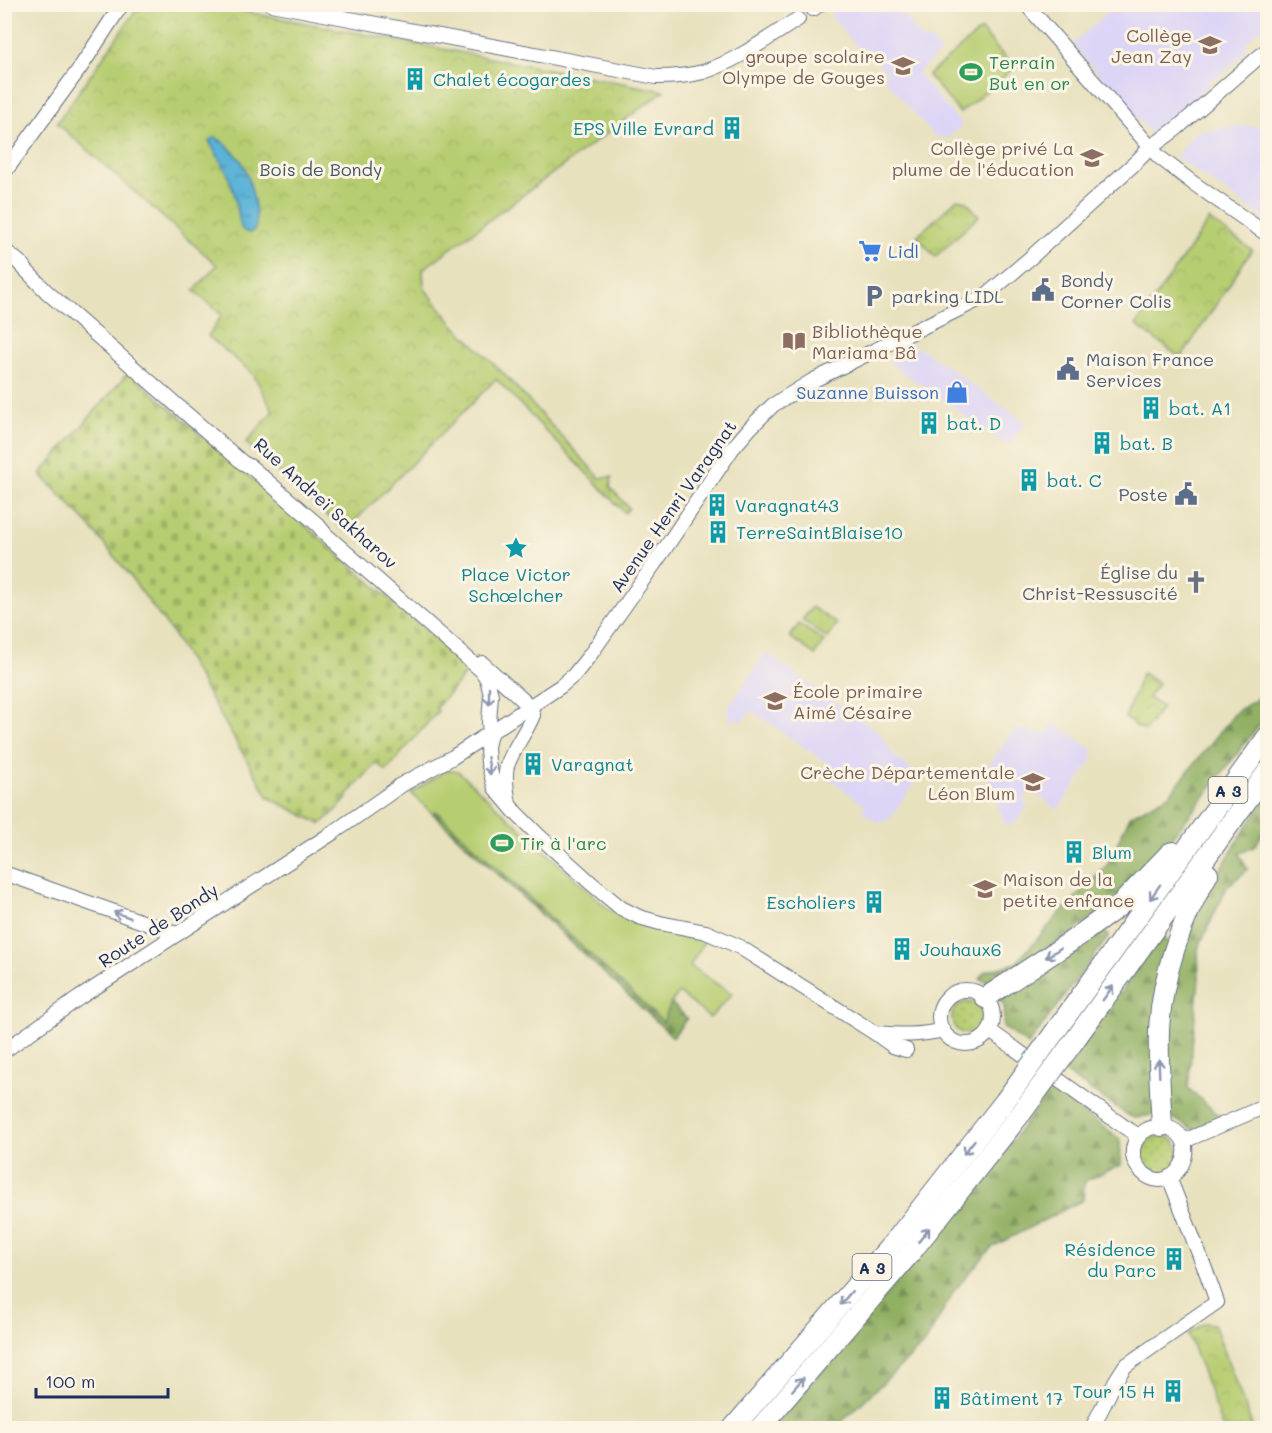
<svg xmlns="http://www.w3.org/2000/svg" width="1272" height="1433" viewBox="0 0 1272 1433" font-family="Mali,sans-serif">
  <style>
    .built { fill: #ddd5f6 }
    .grass { fill: url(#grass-dots); stroke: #697e68; stroke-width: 1.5 }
    .forest { fill: url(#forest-firs); stroke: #567060; stroke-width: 1.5 }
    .cemetery { fill: url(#cemetery-stones); stroke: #697e68; stroke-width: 1.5 }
    .park { fill: url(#park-crowns); stroke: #697e68; stroke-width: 1.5 }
    .pitch { fill: #b7cd71; stroke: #697e68; stroke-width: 1.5 }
    .water { fill: url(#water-ripples); stroke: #3a709a; stroke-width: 1.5 }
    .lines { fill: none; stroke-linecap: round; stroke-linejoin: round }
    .minor-casing { stroke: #636d80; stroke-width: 16 }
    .highway-casing { stroke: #636d80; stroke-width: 22 }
    .minor { stroke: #fff; stroke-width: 14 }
    .highway { stroke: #fff; stroke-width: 20 }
    .highway-bridge-casing { stroke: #636d80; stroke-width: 22; stroke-linecap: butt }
    .highway-bridge { stroke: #fff; stroke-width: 20 }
    .oneway { stroke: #8d97ae }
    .labels { text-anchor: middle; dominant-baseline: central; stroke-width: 6; stroke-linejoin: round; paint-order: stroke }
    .shield { fill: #fcf5e5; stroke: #5e6a86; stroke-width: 1.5 }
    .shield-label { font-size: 16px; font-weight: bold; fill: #1b2f5e }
    .education-label { font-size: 18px; fill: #785e54; stroke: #fcf5e5; text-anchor: end }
    .leisure-label { font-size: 18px; fill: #27864d; stroke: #fcf5e5; text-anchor: start }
    .culture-label { font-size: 18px; fill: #0d838f; stroke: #fcf5e5; text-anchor: start }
    .park-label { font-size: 18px; fill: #425663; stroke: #fcf5e5 }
    .shop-label { font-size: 18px; fill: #366cbe; stroke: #fcf5e5; text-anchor: start }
    .service-label { font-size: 18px; fill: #4e5e75; stroke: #fcf5e5; text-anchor: start }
    .street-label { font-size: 18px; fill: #1b2f5e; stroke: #fcf5e5 }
    .worship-label { font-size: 18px; fill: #5b616d; stroke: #fcf5e5; text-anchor: end }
  </style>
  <defs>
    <pattern id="grass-dots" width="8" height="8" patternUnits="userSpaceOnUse" patternTransform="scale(1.5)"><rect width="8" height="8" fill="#b7cd71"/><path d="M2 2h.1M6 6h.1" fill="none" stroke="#9db064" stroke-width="1.8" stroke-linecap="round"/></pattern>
    <pattern id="forest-firs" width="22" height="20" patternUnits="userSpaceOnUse" patternTransform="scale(1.5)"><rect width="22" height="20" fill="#91b063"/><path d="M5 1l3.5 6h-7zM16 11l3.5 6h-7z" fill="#769055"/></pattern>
    <pattern id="cemetery-stones" width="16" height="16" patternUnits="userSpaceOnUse" patternTransform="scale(1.5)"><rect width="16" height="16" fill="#b7cd71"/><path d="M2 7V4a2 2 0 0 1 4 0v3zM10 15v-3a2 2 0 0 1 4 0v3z" fill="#9db064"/></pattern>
    <pattern id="park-crowns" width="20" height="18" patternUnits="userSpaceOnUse" patternTransform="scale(1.5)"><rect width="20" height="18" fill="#b7cd71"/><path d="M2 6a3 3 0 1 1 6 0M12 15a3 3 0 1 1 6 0" fill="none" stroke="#9db064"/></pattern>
    <pattern id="water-ripples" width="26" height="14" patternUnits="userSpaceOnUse" patternTransform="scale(1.5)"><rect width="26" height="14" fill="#5ab2d7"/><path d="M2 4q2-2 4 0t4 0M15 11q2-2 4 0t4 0" fill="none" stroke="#4a91b2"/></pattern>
  </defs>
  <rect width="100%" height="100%" fill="#fcf5e5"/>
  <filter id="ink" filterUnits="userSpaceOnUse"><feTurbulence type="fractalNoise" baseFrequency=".0167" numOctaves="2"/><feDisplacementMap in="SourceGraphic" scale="12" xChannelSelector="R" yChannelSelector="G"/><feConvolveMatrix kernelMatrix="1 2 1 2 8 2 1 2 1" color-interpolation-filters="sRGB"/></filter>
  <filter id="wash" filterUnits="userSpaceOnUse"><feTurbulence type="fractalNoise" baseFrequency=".008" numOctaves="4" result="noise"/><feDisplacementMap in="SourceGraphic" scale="24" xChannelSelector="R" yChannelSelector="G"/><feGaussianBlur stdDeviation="1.35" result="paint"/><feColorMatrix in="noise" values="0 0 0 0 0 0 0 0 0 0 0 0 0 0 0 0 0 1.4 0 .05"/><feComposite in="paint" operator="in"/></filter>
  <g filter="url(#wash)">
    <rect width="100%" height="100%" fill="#e8e1be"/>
    <g class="built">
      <path d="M1141,4L1267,5V33L1266,35L1260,29L1247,41L1246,52L1216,79L1213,77L1208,82L1210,84L1205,89L1151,134L1072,44L1107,13L1116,12L1124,5Z"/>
      <path d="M842,5H899L903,15L925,42L929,38L941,52L917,73L962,125L948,138L934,136L883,77L887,73L865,47L860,51L831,17L832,12Z"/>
      <path d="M1245,125L1267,129V221L1176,157L1194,132Z"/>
      <path d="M912,346L923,350L1026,423L1008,446L887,361Z"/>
      <path d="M766,653L879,732L894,756L912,770L913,785L889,820L878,823L862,812L866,806L838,785L828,779L835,769L751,710L742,722L737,718L734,722L730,720L728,708Z"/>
      <path d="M1055,723L1094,751L1090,755L1094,757L1058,810L1030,790L1023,802L1028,806L1016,823L1006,826L986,773L988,767L1015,728L1044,734Z"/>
    </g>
    <g class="grass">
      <circle cx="968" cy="1018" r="16"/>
      <circle cx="1161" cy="1154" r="18"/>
    </g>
    <g class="forest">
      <path d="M1267,684V715L1185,821L1142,872L1101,913L992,985L980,979L984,972L1016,963L1062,911L1107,865L1130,816L1169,795L1237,711L1256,700Z"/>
      <path d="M1267,798V826L1255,846L1239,854L1248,869L1227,887L1198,949L1199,978L1188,1088L1222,1118L1193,1130L1165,1113L1167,1012L1180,954L1206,893L1247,826Z"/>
      <path d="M436,811L663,1022L671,1003L687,1018L673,1037L433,814Z"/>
      <path d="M1099,926L1109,936L1028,1045L1003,1027L1005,1009L999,995Z"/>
      <path d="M1160,937L1170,943L1155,1114L1135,1118L1128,1115L1064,1072Z"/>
      <path d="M1051,1089L1120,1139L1121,1165L1085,1181L1083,1200L992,1247L954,1291L926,1342L835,1428H773L965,1202Z"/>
    </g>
    <path class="cemetery" d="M129,372L470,669L436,708L438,711L386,771L376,763L347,796L348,797L337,810L321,824L269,798L173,634L130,576L87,523L40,474Z"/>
    <g class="park">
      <path d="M142,5H210L664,91L423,269L424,288L454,325L503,373L600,478L612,477L610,487L629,508L625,513L496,379L345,531L246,443L273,411L253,374L208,336L222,315L194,291L217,265L57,123L134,13Z"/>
      <path d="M957,199L966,201L979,216L935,257L917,236Z"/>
      <path d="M1209,220L1252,250L1181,358L1136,325Z"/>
      <path d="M1142,673L1158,683L1148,698L1162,707L1145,731L1140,727L1139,728L1125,718Z"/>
      <path d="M1204,1323L1214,1324L1253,1428H1222L1216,1408L1188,1334Z"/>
    </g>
    <g class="pitch">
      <path d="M981,30L1014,68L960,113L928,75Z"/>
      <path d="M812,607L837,624L827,638L802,620Z"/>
      <path d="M799,624L824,641L815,655L790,637Z"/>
      <path d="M446,770H452L458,771L607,908C636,928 670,934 705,940L690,966L732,994L710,1018L679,993L671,1003L663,1022L436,811L433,814L411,793Z"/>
    </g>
    <path class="water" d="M215,137C223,141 240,157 244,166C249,177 261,221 254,230C253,231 252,232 250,233L244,231L241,228L234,193L227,172L209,141Z"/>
  </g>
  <g filter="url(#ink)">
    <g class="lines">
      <g class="minor-casing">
        <g id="minor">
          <path d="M271,4L656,77C672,77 688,76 703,72C737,61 768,38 798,19"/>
          <path d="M1026,4L1159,157L1193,183L1268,235"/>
          <path d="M813,9L820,4"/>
          <path d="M4,173L80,68L122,4"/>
          <path d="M4,250L24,266"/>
          <path d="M18,262L47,292L243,463L251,467L318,525L326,535L482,671L487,679L491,695L489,722L490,733L487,747L488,763L495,788L516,813L538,835L592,884L621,908L639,917L660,923L706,932L738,946L875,1033L893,1046L906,1050"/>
          <path d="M482,663L524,701L530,707L533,715C526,733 513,748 507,766C504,779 507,792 509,804"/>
          <path d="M399,786L453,757L561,686L574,675L590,655L664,550L732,449L751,427L773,405L812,381L984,297L1029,259L1135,163L1150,148L1176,129L1268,49"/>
          <path d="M4,873L177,934"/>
          <circle cx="966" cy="1017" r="27"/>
          <path d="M990,1031L1126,1128L1139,1136"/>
          <path d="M877,1033C900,1035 919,1036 943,1030"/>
          <path d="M4,1051L79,998L334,832L406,782"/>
          <path d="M1162,1126C1210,1135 1174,1204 1141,1171C1128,1157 1131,1138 1148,1129C1152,1127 1158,1127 1162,1126Z"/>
          <path d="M1184,1141L1268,1105"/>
          <path d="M1092,1428L1116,1380L1125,1366L1217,1302L1207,1274L1169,1177"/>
        </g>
      </g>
      <g class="highway-casing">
        <g id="highway">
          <path d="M985,998L1070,942L1118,907L1170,853L1173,852"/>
          <path d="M1057,1029L1268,736"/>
          <path d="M1074,1041L1268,771"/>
          <path d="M1162,1126C1160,1094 1158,1062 1159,1030C1162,976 1181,920 1208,874"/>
          <path d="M733,1428L899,1236L1005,1101"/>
          <path d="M760,1428L912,1251L1022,1112"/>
        </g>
      </g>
      <use href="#minor" class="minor"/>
      <use href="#highway" class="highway"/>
      <g class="highway-bridge-casing">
        <g id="highway-bridge">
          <path d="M1005,1101L1057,1029"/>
          <path d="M1022,1112L1074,1041"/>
        </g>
      </g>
      <use href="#highway-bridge" class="highway-bridge"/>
    </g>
    <defs><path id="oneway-shaft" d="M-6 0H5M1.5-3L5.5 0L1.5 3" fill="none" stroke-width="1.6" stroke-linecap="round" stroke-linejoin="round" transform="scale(1.5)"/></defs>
    <g class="oneway">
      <use href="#oneway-shaft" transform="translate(489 696) rotate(90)"/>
      <use href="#oneway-shaft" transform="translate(489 766) rotate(80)"/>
      <use href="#oneway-shaft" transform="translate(1155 892) rotate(125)"/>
      <use href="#oneway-shaft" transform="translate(122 915) rotate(-161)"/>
      <use href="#oneway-shaft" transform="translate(1053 953) rotate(147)"/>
      <use href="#oneway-shaft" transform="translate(1108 993) rotate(-54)"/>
      <use href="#oneway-shaft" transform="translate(1159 1068) rotate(-92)"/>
      <use href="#oneway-shaft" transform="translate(969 1147) rotate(128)"/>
      <use href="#oneway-shaft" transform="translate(924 1235) rotate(-52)"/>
      <use href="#oneway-shaft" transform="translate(846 1298) rotate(130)"/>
      <use href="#oneway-shaft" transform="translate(798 1384) rotate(-49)"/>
    </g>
  </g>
  <defs>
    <g id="school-bare" transform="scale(1.8)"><path d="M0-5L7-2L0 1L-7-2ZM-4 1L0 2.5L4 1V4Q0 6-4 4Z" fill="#8d6e63" stroke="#fcf5e5" stroke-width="2.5" paint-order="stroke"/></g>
    <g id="stadium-bare" transform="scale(1.8)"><path d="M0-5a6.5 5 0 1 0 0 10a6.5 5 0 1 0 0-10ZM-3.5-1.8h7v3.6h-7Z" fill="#2e9e5b" stroke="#fcf5e5" stroke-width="2.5" paint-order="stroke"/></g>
    <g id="building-bare" transform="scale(1.8)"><path d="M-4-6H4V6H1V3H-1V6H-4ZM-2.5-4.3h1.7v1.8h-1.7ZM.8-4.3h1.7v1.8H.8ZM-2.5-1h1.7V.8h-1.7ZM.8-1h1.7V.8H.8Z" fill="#0f9aa8" stroke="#fcf5e5" stroke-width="2.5" paint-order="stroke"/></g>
    <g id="supermarket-bare" transform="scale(1.8)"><path d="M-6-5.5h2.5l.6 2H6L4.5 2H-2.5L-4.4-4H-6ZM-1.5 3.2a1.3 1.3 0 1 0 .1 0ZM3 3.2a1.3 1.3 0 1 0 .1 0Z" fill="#3f7fe0" stroke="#fcf5e5" stroke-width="2.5" paint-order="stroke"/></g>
    <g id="civic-bare" transform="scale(1.8)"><path d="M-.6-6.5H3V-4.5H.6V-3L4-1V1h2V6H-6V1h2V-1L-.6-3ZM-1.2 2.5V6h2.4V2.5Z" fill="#5c6f8a" stroke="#fcf5e5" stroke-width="2.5" paint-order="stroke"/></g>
    <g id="parking-bare" transform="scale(1.8)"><path d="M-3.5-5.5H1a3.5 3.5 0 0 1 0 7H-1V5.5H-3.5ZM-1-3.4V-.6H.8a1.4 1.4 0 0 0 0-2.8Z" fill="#5c6f8a" stroke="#fcf5e5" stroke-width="2.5" paint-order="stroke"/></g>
    <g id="library-bare" transform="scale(1.8)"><path d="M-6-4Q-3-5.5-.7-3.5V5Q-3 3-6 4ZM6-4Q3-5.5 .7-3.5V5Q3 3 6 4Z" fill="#8d6e63" stroke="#fcf5e5" stroke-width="2.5" paint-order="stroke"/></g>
    <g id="shop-bare" transform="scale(1.8)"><path d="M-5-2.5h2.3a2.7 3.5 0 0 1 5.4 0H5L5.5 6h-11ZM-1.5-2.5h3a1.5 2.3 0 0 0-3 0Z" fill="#3f7fe0" stroke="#fcf5e5" stroke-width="2.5" paint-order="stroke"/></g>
    <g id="sight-bare" transform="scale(1.8)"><path d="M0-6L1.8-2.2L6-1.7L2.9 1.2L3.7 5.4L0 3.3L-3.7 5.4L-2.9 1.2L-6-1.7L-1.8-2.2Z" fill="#0f9aa8" stroke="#fcf5e5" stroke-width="2.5" paint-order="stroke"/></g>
    <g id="church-bare" transform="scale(1.8)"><path d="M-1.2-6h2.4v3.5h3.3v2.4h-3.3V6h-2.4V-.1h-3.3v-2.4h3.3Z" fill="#6b7280" stroke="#fcf5e5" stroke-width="2.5" paint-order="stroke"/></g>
  </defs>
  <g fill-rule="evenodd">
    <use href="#school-bare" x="1210" y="45"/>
    <use href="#school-bare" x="903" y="66"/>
    <use href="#stadium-bare" x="971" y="72"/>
    <use href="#building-bare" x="415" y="79"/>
    <use href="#building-bare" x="732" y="128"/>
    <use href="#school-bare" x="1092" y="158"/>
    <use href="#supermarket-bare" x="870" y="251"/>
    <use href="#civic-bare" x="1043" y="290"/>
    <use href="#parking-bare" x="874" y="296"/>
    <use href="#library-bare" x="794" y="341"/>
    <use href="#civic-bare" x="1068" y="369"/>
    <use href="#shop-bare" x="957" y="392"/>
    <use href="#building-bare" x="1151" y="408"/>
    <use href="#building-bare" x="929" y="423"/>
    <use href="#building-bare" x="1102" y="443"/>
    <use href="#building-bare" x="1029" y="480"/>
    <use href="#civic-bare" x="1186" y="494"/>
    <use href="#building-bare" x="717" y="505"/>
    <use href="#building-bare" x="718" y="532"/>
    <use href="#sight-bare" x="516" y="548"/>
    <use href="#church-bare" x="1196" y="582"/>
    <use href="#school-bare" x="775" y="701"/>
    <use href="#building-bare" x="533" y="764"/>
    <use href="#school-bare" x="1033" y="782"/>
    <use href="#stadium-bare" x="502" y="843"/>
    <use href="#building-bare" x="1074" y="852"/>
    <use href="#school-bare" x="985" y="889"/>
    <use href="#building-bare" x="874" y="902"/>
    <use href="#building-bare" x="902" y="949"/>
    <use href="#building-bare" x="1174" y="1259"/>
    <use href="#building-bare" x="1173" y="1391"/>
    <use href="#building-bare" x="942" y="1398"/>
  </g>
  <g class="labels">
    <g class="shield">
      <rect x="1208.5" y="777" width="39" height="26" rx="4.5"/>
      <rect x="852.5" y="1254" width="39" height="26" rx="4.5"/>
    </g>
    <g class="shield-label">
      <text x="1228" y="790">A 3</text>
      <text x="872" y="1267">A 3</text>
    </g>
    <g class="education-label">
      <text x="1192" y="35">Collège<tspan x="1192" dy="21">Jean Zay</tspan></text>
      <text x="885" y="56">groupe scolaire<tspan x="885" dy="21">Olympe de Gouges</tspan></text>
      <text x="1074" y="148">Collège privé La<tspan x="1074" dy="21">plume de l'éducation</tspan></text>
      <text x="812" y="331" text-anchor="start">Bibliothèque<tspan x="812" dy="21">Mariama Bâ</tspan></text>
      <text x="793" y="691" text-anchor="start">École primaire<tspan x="793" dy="21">Aimé Césaire</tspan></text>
      <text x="1015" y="772">Crèche Départementale<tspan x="1015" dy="21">Léon Blum</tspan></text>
      <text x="1003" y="879" text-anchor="start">Maison de la<tspan x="1003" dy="21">petite enfance</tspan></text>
    </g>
    <g class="leisure-label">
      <text x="989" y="62">Terrain<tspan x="989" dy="21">But en or</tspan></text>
      <text x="520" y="843">Tir à l'arc</text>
    </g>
    <g class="culture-label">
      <text x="433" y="79">Chalet écogardes</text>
      <text x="714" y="128" text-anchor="end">EPS Ville Evrard</text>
      <text x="1169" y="408">bat. A1</text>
      <text x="947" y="423">bat. D</text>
      <text x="1120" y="443">bat. B</text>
      <text x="1047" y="480">bat. C</text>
      <text x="735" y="505">Varagnat43</text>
      <text x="736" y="532">TerreSaintBlaise10</text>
      <text x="516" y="574" text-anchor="middle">Place Victor<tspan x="516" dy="21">Schœlcher</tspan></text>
      <text x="551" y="764">Varagnat</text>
      <text x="1092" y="852">Blum</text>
      <text x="856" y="902" text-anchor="end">Escholiers</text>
      <text x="920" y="949">Jouhaux6</text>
      <text x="1156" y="1249" text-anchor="end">Résidence<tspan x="1156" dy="21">du Parc</tspan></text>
      <text x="1155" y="1391" text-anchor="end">Tour 15 H</text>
      <text x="960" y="1398">Bâtiment 17</text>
    </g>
    <g class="park-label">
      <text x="321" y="169">Bois de Bondy</text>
    </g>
    <g class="shop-label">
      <text x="888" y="251">Lidl</text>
      <text x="939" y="392" text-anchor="end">Suzanne Buisson</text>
    </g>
    <g class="service-label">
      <text x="1061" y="280">Bondy<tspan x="1061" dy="21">Corner Colis</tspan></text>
      <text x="892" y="296">parking LIDL</text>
      <text x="1086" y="359">Maison France<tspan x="1086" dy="21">Services</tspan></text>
      <text x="1168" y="494" text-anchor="end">Poste</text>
    </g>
    <g class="street-label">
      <text transform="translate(326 503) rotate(42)">Rue Andreï Sakharov</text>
      <text transform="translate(673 506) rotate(-55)">Avenue Henri Varagnat</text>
      <text transform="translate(158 925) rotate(-33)">Route de Bondy</text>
    </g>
    <g class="worship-label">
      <text x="1178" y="572">Église du<tspan x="1178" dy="21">Christ-Ressuscité</tspan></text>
    </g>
  </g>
  <rect width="1272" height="1433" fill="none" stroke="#fcf5e5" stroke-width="24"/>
  <path d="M36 1388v9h132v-9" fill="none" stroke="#1b2f5e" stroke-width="3"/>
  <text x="45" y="1388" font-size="18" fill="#1b2f5e" stroke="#fcf5e5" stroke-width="4.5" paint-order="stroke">100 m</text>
</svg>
